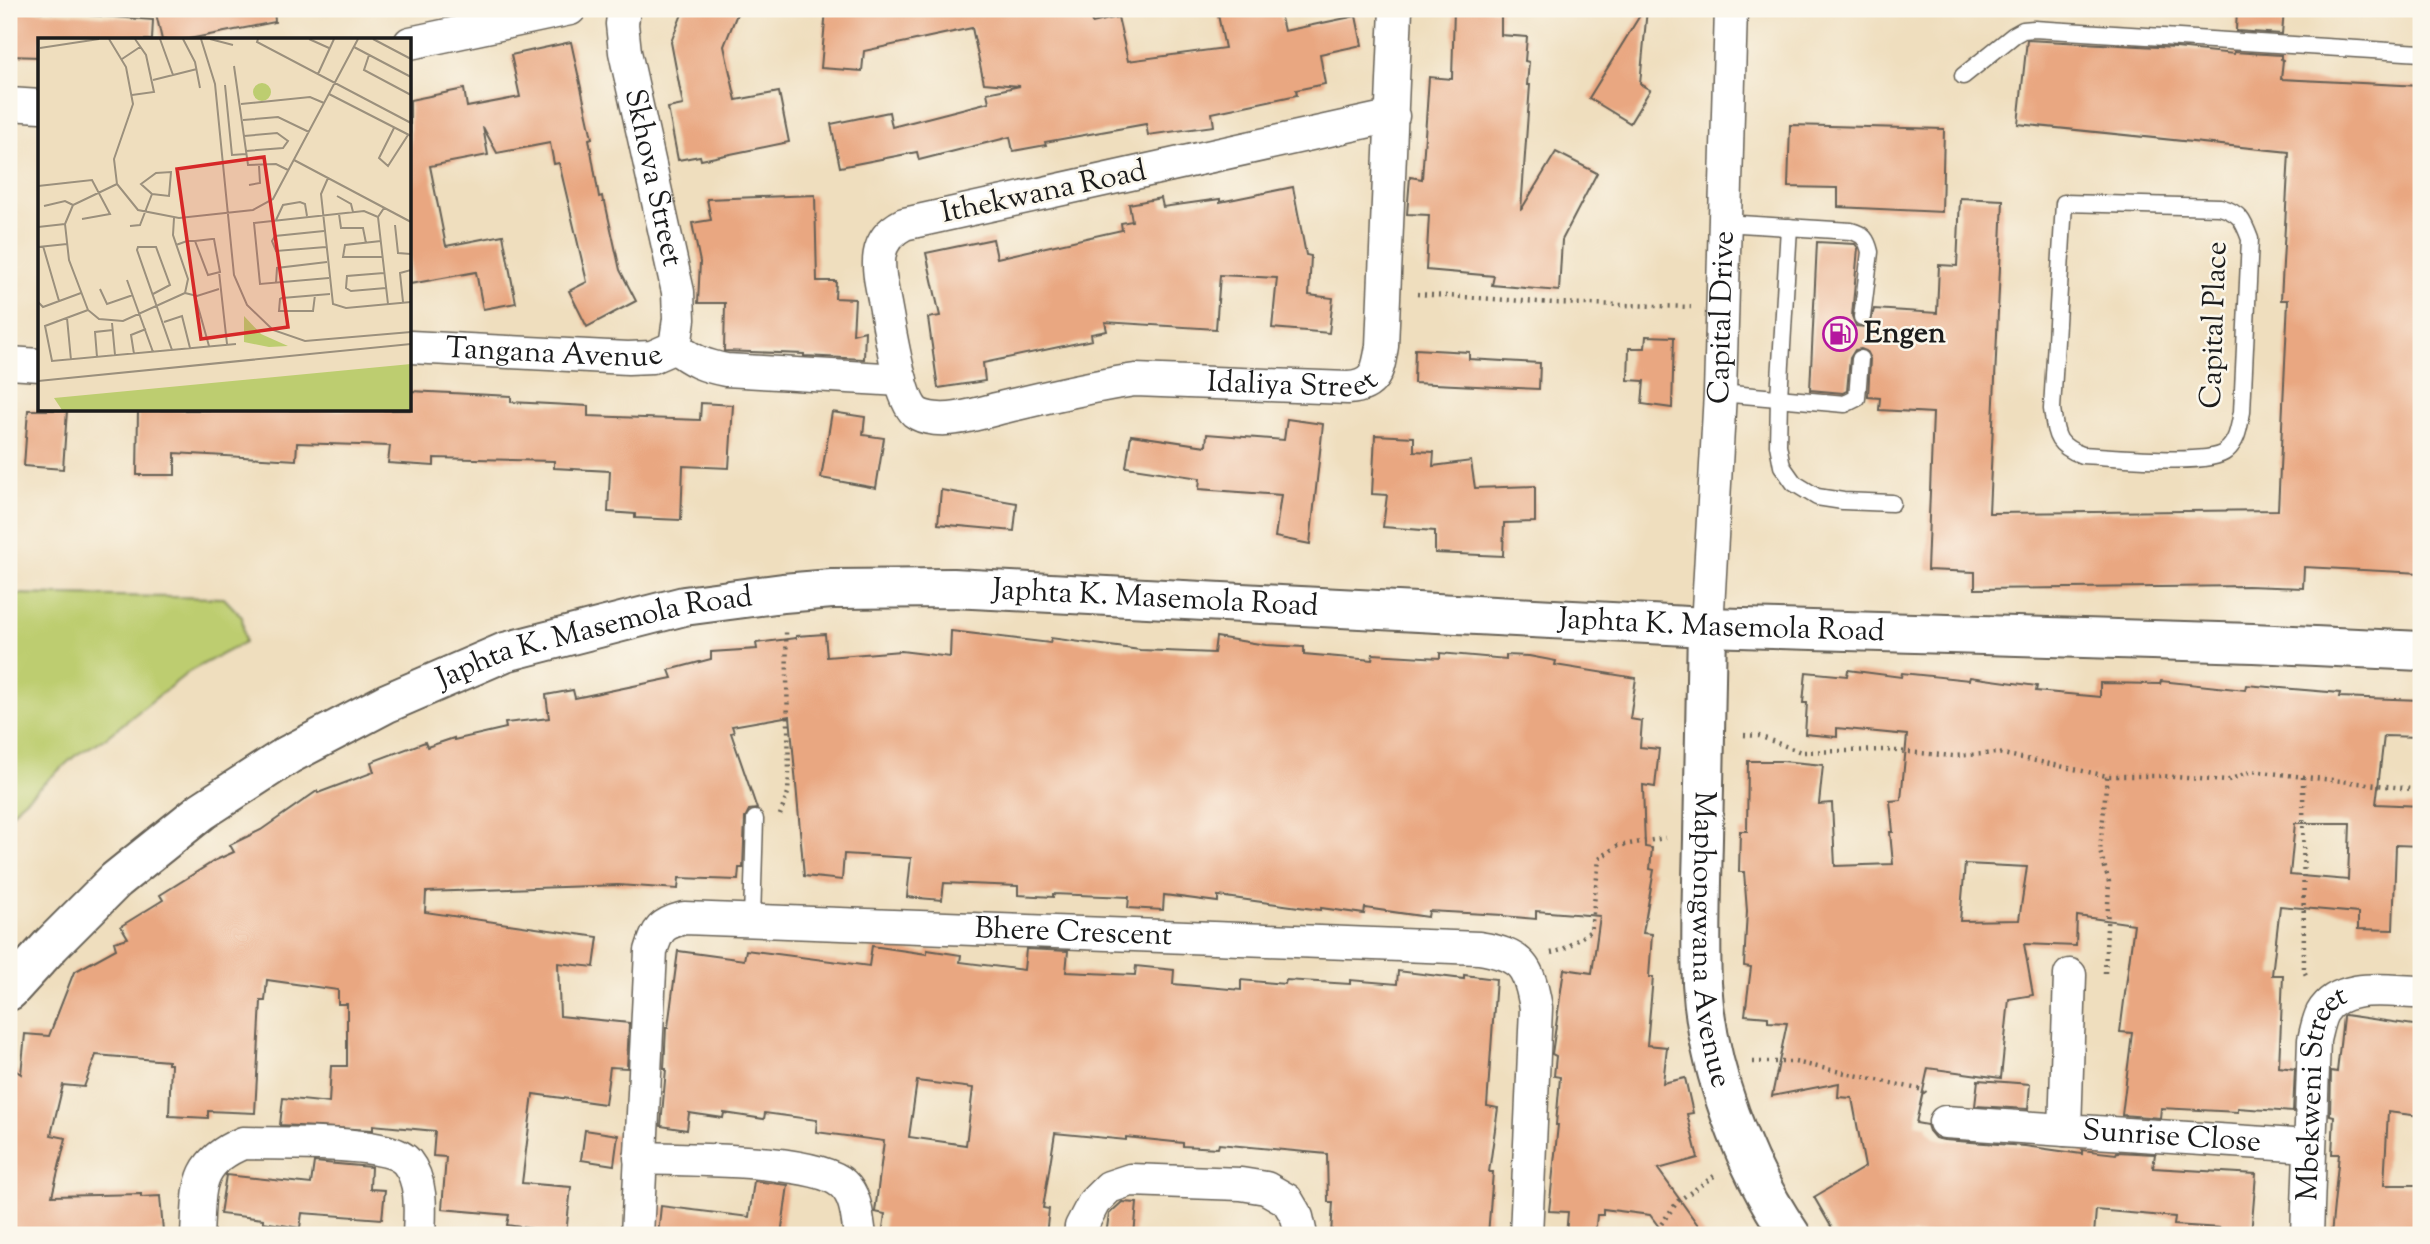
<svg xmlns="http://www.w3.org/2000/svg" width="2430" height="1244" viewBox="0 0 2430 1244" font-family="'Sorts Mill Goudy',serif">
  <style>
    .green { fill: #bdcd70; stroke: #6c7446; stroke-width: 2 }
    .building { fill: #e9a781; fill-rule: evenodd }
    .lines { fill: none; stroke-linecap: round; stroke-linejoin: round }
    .service-casing { stroke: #666055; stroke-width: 19 }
    .minor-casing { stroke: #666055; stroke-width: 35 }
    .tertiary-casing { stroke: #666055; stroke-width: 42 }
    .secondary-casing { stroke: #666055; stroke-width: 42 }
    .path { stroke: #666055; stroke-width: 4.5; stroke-dasharray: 2 5; stroke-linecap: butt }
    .service { stroke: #fff; stroke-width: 16 }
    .minor { stroke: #fff; stroke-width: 32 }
    .tertiary { stroke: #fff; stroke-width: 38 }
    .secondary { stroke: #fff; stroke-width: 38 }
    .labels { text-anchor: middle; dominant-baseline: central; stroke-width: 5; stroke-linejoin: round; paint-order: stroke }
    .street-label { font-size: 30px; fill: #1c1c1c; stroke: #fbf7ec }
    .poi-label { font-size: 30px; font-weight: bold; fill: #1c1c1c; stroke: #fbf7ec; text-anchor: start }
    .inset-road { fill: none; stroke: #9b907d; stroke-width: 2 }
    .view { fill: #d62828; fill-opacity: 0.15; stroke: #d62828; stroke-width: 3.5 }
    .inset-edge { fill: none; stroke: #1c1c1c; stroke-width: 3.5 }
  </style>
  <rect width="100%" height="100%" fill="#fbf7ec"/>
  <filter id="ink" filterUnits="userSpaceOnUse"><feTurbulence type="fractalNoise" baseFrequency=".0143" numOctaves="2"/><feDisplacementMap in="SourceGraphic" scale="14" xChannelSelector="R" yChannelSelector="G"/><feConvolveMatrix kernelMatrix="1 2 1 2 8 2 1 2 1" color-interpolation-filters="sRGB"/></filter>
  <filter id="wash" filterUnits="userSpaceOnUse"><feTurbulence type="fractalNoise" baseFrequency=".00686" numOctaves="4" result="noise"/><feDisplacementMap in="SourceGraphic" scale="28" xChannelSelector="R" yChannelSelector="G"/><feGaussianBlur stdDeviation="1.57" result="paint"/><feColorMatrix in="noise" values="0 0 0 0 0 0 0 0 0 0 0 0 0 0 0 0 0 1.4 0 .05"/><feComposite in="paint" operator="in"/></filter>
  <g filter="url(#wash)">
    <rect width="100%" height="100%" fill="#efdebe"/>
    <path class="green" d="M9,594L224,598L242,617L245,642L190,671L104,739L76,755L19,805L9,817Z"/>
    <g id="blocks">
      <g class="building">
        <path d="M9,9L153,20L152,40H40V57L9,56Z"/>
        <path d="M155,9H274L275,22L184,40H162Z"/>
        <path d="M684,9H739L724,46L736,100L779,92L789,142L701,160L700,156L678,160L668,108L683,105L671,42Z"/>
        <path d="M826,9H1089L1092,23L1118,17L1128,61L1225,48L1218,15L1249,9H1279L1284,31L1356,16L1362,45L1320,54L1325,84L1296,90L1297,95L1212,113L1214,126L1148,135L1146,124L1045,142L1046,145L1013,151L1010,137L919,160L917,152L840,167L831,124L889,112L892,127L989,102L987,93L1020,86L984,83L972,28L864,51L862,71L821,68Z"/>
        <path d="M1454,9H1501V35L1527,37L1525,61L1529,62L1527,85H1530L1521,210L1556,152L1597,173L1562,240L1559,291L1492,285L1494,276L1426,270L1429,215L1407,214L1410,177L1422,179L1429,77L1452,79Z"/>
        <path d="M1644,9H1647L1640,84L1650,90L1630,123L1589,98Z"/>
        <path d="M2237,9L2284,10L2282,34L2236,31Z"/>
        <path d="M2027,40L2176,48L2234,54V52L2281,55V59L2283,60L2281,79L2421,86V573L2304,567L2303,588L2247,586L1975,589V572L1927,570L1933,413L1879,410L1880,398L1868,397L1870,359L1866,351L1861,349L1855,350L1850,358L1847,391L1843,393L1810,390L1817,242L1855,244L1858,248L1852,316L1856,326L1865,327L1870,324L1874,309L1937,313L1939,265L1957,266L1960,198L2003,200L1989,513L2278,510L2288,300H2281L2289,152L2018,124Z"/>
        <path d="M571,42L592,138L589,139L599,197L602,196L603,202H605L620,270L636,301L587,327L569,291L587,282L559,163L554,164L550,143L497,153L483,127L488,155L430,166L446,246L503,235L516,303L483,309L476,272L410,284V100L464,89L467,107L520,97L511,55Z"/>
        <path d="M1790,125L1944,129L1942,212L1838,207V188L1788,187Z"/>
        <path d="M1293,187L1306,255L1311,256L1309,295L1333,298L1329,333L1272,328L1277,278L1220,275L1216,329L1105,322L1107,331L1091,334L1092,340L983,363L985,381L938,388L928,318L940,316L926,253L993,239L997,258L1122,230L1121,223L1132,221L1129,204L1161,198L1163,207L1220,199V202Z"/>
        <path d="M815,195L817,281H836L835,298L855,299L853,334L865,331L864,359L804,356V354L724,351L725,303H698L700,262L692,223L711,220L707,199Z"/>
        <path d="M1646,336L1674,337L1672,408L1642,404L1644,381L1628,380L1629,348H1645Z"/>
        <path d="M1415,349L1469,352V359L1540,363L1539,389L1414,383Z"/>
        <path d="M410,391L511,396V402L588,406V416L700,420L701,403L733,405L729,468L683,466L681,520L635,518V514L608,512L610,471L554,468V461L434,458V466L388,463L390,446L297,443L296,460L175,453V475H137L138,410H410Z"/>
        <path d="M28,410H67L63,469L24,466Z"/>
        <path d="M832,412L865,417L863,435L884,438L876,488L821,478Z"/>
        <path d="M1287,419L1323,424L1310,544L1275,537L1281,495L1199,489L1200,478L1126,467L1131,435L1206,446L1207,434L1284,440Z"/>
        <path d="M1375,435L1414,437V451L1434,452L1433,466L1471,461L1475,488L1535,486V522L1504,523L1503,556L1435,553V531L1383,527L1387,495L1372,494Z"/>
        <path d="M941,490L1017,503L1014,531L938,524Z"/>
        <path d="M951,631L1050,643L1051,638L1140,650L1214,653L1216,637L1266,645L1304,647V654L1372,660L1373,654L1440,658V653L1506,659V655L1529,656L1556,661L1555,665L1636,678L1630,719L1642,721L1640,747L1659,749L1655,787L1643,785L1645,847L1652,848L1650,869L1654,870L1643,933L1652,934L1649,977H1653L1647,1045L1667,1047L1663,1083L1685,1078L1693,1113L1687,1114L1698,1158L1658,1169L1705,1235H1665L1650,1215L1603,1209V1215H1597L1595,1235H1566L1568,1212L1549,1211L1558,1125H1556L1560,1077L1554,1076L1556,1056L1552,1054L1564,969L1592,973L1600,916L1536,911V919L1503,916V915L1429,911L1428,917L1365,908L1364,914L1321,908V910L1218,896V902L1164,895L1163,910L1128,908L1129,897L1053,894V897L1018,895V886L944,883L942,900L907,897L911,858L844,854L842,880L804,876L790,716L732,726L734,732L731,733L757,809L749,810L745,818L743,868H739L738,880L679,878L678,889L618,885L426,892L425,912L598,937L594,967L558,963L560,1016L629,1023L627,1068L610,1067L605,1104L533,1094L522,1183L571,1187L566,1234L507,1225L509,1215L442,1209L446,1157L433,1156L435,1131L373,1125V1130L280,1125L283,1098L329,1103L331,1066H347V1004H338V990L267,980L265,1001H261L255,1113L208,1111V1118L169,1116L171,1064H168V1061L96,1055L84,1087L63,1085L51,1135L66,1138L52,1196L141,1194V1197L160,1196L163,1231L99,1235H9V1066L21,1074L25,1034L49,1036L74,972L116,949L114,942L128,938L121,926L163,900L160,895L216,860L234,852L230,845L261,830L317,791L318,793L374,772L371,762L425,742L427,747L454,738V740L506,728L505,723L549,718L546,695L573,690L575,698L672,678L669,670L711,659V652L757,649L756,643L796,638V636L825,634L827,657L901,651L950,657Z"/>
        <path d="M1848,670L1901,677L1902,673L1969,680L1970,677L2037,686L2036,691L2100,697V683L2160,684L2161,681L2245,690L2246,685L2340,693L2339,697L2421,700V737L2384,736L2376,804L2421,806V846L2396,845L2393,930L2358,929V913L2280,906L2272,975H2283L2279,1067L2295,1069L2293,1112L2238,1108V1112L2161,1108L2160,1118L2122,1115L2132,1033L2120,1032L2134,924L2077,916L2076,946L2024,944L2033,995L2009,999L2001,1078L1928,1068L1916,1123L1927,1125L1929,1131L1935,1138L1944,1140L2025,1146L2082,1154V1150L2116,1154L2117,1152L2155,1154L2153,1168L2256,1174L2251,1235H2219L2220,1228L2174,1225L2175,1217L2096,1210L2094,1235H1836L1814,1197L1865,1167L1852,1098L1838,1097L1839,1083L1772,1096L1787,1023L1768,1022V1017L1745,1015L1751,967L1744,966L1747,911L1744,872H1739L1740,831H1747L1748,761H1782L1823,765L1819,804L1832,803L1835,866L1893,864L1890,832H1893L1890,801L1901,800L1907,735L1837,728V737L1805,734L1807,703H1803L1806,672L1847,676ZM2295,823H2350L2348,880L2290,875ZM1965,864L2027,867L2019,920L1960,921Z"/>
        <path d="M872,946L927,954V950L961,955L960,962L1024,970L1026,949L1068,951L1066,972L1135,975L1136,966L1174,970L1173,984L1241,990V980L1285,984L1286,980L1350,984V980L1397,984L1398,971L1464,979V975L1496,979L1487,1106L1498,1108L1489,1172H1493L1488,1235H1331L1333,1202H1328L1327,1154L1219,1144L1218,1148L1183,1146V1143L1126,1137V1140L1055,1133L1043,1208L1049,1209L1046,1235H1015L982,1231L981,1235H882L885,1214L875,1212L884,1141L816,1132L817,1120L765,1113L764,1119L724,1113L723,1118L689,1113L687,1130L661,1126L666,1069H664L666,1027H668L678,951L744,960L746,950L869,966ZM917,1081L973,1088L966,1145L909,1137Z"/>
        <path d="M2345,1015L2421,1026V1116L2388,1112L2384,1185H2421L2420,1235H2331L2339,1154H2332L2334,1116L2330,1115L2331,1071L2337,1072L2343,1017Z"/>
        <path d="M1978,1080L2030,1084L2028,1109L1975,1106Z"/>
        <path d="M585,1130L618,1135L614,1165L581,1160Z"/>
        <path d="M314,1162L371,1167L370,1189L385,1190L382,1219L302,1213L300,1228L263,1222V1219L220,1214L226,1175L311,1184Z"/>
        <path d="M754,1181L788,1185L781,1235H658L661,1206L749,1217Z"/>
        <path d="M1122,1202L1137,1203L1134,1235H1106L1109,1214Z"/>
      </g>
    </g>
  </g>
  <g filter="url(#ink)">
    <use href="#blocks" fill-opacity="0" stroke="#666055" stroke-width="2"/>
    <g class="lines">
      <g class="service-casing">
        <g id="service">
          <path d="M1963,76L2014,35L2023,30L2034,29L2421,53"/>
          <path d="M2064,203L2220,207C2240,213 2243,220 2250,239L2242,412C2239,426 2238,441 2226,451C2209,467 2110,456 2082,455C2055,445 2056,435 2052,409Z"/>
          <path d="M1724,223L1851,231C1863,234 1867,239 1870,252L1862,317"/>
          <path d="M1789,227L1779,398L1778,445L1782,466L1794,483L1817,497L1843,501L1892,503"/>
          <path d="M1720,393L1845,404L1857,398L1860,359"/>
          <path d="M752,919L755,819"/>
        </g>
      </g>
      <g class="minor-casing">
        <g id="minor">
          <path id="s1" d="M624,9L622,24L625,52L678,292L679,319L675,347"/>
          <path d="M410,43L570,9"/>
          <path d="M9,104L40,106"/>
          <path id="s2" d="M1393,116L904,224C871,241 878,268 884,299C889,323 899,397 915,412C925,420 944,420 957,418C972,416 988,411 1004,407C1047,397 1091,386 1135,380L1348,388C1376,386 1378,371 1382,346L1396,9"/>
          <path id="s3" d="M410,347L628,358L652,357L675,347"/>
          <path d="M675,347C692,361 705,366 726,370L901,380"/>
          <path d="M9,363L40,365"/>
          <path id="s4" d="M1707,627L1720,393L1731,9"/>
          <path id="s5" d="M2070,975L2065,1130L2309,1146"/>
          <path d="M1945,1122L2065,1130"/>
          <path d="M640,1158C682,1160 816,1158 843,1184C857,1197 857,1218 860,1235"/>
          <path d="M197,1235C200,1189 194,1163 243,1143C275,1144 388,1139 407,1162C423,1182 420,1212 419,1235"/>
          <path id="s6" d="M637,1235L651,951C658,929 661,924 684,918L1479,948C1522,955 1529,966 1536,1008L1526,1235"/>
          <path d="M1080,1235L1081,1227L1094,1202L1109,1187L1130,1180L1241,1184L1266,1188L1287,1200L1297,1217L1301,1235"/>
          <path id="s7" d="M2307,1235L2314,1040C2316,1032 2318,1021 2322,1013C2340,981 2391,992 2421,992"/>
        </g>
      </g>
      <g class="tertiary-casing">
        <g id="tertiary">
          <path id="s8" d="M1707,627C1706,698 1704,769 1703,839C1702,887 1700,935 1702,983C1707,1067 1743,1166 1791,1235"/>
        </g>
      </g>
      <g class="secondary-casing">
        <g id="secondary">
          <path id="s9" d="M9,991L51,945L116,880L202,811L288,755L387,703L505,652L684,606L783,593L832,589L953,588L1707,627L2253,643L2421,651"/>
        </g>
      </g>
      <g class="path">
        <path d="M1417,294L1554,303L1691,307"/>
        <path d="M1744,735L1759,736L1801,752L1885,750L1953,756L1998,753L2107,776H2162L2226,781L2252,771L2421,790"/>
        <path d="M2303,777L2304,971L2308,979"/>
        <path d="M780,815L788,793L789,773L786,630"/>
        <path d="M1551,953L1562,950L1591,931L1599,859L1617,846L1665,838"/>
        <path d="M2105,973L2109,882L2100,851L2107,776"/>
        <path d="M1753,1062H1795L1923,1090L1927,1095"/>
        <path d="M1653,1235L1678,1201L1717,1174"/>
      </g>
      <use href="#service" class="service"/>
      <use href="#minor" class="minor"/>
      <use href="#tertiary" class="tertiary"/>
      <use href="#secondary" class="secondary"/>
    </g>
  </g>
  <defs>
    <g id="fuel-ring" transform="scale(1.75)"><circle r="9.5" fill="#fbf7ec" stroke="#b5179e" stroke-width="1.5"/><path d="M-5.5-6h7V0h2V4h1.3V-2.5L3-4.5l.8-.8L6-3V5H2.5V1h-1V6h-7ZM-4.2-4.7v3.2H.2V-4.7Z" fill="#b5179e"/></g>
  </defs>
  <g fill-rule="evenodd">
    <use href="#fuel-ring" x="1840" y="334"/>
  </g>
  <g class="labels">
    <g class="street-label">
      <text stroke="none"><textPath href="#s1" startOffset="172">Skhova Street</textPath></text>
      <text transform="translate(1044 193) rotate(-12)">Ithekwana Road</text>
      <text stroke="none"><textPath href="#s4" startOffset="310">Capital Drive</textPath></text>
      <text transform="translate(2215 325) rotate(-88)">Capital Place</text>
      <text stroke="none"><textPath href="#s3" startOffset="144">Tangana Avenue</textPath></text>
      <text stroke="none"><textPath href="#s2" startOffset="1087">Idaliya Street</textPath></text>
      <text stroke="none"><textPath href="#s9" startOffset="1265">Japhta K. Masemola Road</textPath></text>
      <text stroke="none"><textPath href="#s9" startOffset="1832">Japhta K. Masemola Road</textPath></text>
      <text stroke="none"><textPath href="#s9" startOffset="698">Japhta K. Masemola Road</textPath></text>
      <text stroke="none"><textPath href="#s6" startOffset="724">Bhere Crescent</textPath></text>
      <text stroke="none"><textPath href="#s8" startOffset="313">Maphongwana Avenue</textPath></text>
      <text stroke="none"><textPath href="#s7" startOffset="144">Mbekweni Street</textPath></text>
      <text stroke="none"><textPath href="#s5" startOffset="262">Sunrise Close</textPath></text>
    </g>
    <g class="poi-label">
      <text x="1864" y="334">Engen</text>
    </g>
  </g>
  <g transform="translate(38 38)">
    <rect width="373" height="373" fill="#efdebe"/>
    <path d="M215 54a9 9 0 1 1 18 0a9 9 0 1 1-18 0ZM206,278L223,296L250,308L231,309L206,304ZM373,326V372H24L16,360Z" fill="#bdcd70"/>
    <path class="inset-road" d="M71,1L88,29L95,66L76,121L79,146L100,172L141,180L215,172L235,161L320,1M122,1L135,37M145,1L157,24L162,50M163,1L177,46L196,237L209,267L235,292L267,303L373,294M172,1L195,7M220,1L219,4L373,85M271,1L291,10M335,1L373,21M316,9L373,39M2,10L61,1M331,17L326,32L373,57M84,21L102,9M196,28L210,127L238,126L250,132M280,36L296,1M115,42L159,31M187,47L194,117L208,116M291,56L373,98M94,57L116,54L108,17L97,1M203,66L272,59L286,65M205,82L240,79L271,94M356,90L341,120L350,128L370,97M206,98L239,95L250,103L245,110L208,113M256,122L373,184M133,134L131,158L114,156L103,146L118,135ZM290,140L283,156L295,266L308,270L373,264M79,146L35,167L27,186L31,222L50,272L61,281L85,283L147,255L150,241L135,197L136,180M211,147L222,145L221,128M0,148L54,142L72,176L44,181M299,158L313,166L315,174M6,168L27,163L35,167M346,170L340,179L350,266M301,176L303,190H325L328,205M238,182L245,167L262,164L267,166L269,178M357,187L360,215L373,216M92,188L102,187L114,156M0,189L27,186M286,193L237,198L234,203L238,213L288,209M343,203L307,207L305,219H345M138,207L149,203H157L174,201H176L182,234L170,237L157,203M5,208L21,263M0,209L29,206M181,234L189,306M346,235L309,238L308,250L313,253L348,250M291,240L222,246L216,185L326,173L340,179M89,242L115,314M238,245L239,230L289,224M62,251L69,266L95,257M147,255L159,258L181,251M115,256L132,247L118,209H100L99,212L134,312M277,257L275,273H241L242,261L244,260L292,256M157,258L171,308M0,264L5,269L43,255M365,264L362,235L373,232M50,272L7,288L14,323L198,306M29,280L33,322M126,284L144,278L152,310M74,285L77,317M96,316L93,297L108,291M59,319L57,294L75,292M0,343L373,306"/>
    <path class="view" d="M226,119L250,289L163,301L139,131Z"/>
    <rect width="373" height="373" class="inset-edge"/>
  </g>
  <rect width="2430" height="1244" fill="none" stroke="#fbf7ec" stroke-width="35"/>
</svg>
